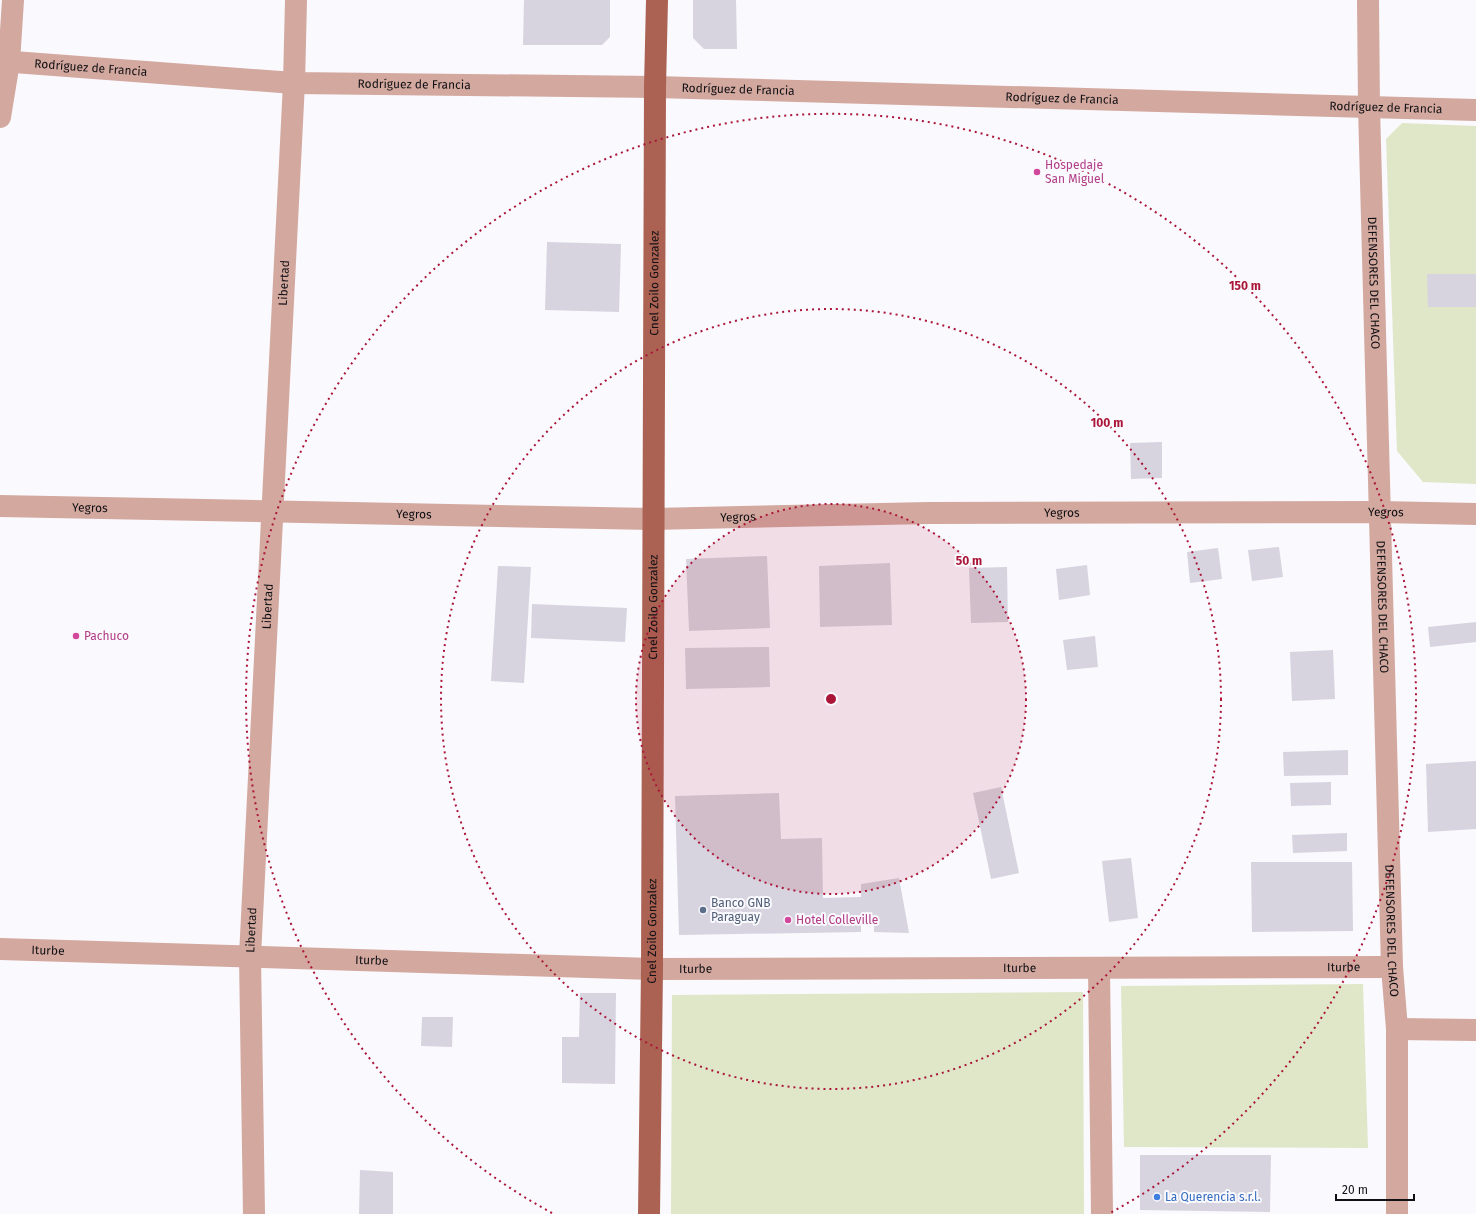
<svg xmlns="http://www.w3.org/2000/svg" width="1476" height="1214" viewBox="0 0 1476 1214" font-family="'Fira Sans',sans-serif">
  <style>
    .green { fill: #dfe7c8 }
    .building { fill: #d7d4df }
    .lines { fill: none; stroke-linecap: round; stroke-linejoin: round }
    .minor { stroke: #d3a89f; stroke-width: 22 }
    .major { stroke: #ab6253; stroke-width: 22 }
    .ring { fill: none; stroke: #ab1538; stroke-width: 2; stroke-dasharray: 2 4 }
    .hotel-dot { fill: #d1479c; stroke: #faf9fe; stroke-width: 1.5 }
    .service-dot { fill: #5c6f8a; stroke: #faf9fe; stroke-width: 1.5 }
    .shop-dot { fill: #3f7fe0; stroke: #faf9fe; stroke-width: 1.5 }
    .labels { text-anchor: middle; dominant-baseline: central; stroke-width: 4; stroke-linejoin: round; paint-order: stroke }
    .street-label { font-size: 12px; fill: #111014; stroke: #faf9fe }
    .hotel-label { font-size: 12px; fill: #b23c85; stroke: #faf9fe; text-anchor: start }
    .service-label { font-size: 12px; fill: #4e5e75; stroke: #faf9fe; text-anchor: start }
    .shop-label { font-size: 12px; fill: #366cbe; stroke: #faf9fe; text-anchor: start }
    .centre { fill: #ab1538; stroke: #faf9fe; stroke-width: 2 }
    .ring-label { font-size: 12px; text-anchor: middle; font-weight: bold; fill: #ab1538; stroke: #faf9fe; stroke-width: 4; stroke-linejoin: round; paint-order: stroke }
  </style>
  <rect width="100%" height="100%" fill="#faf9fe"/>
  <g class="green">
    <path d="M1402,123L1476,126V484L1423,482L1397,451L1386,139Z"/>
    <path d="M1363,984L1368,1148L1124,1147L1121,986Z"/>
    <path d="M1083,992L1084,1214H671L672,995Z"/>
  </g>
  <g class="building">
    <path d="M524,0H610V37L602,45H523Z"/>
    <path d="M693,0H736L737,49H704L693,38Z"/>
    <path d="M547,242L621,244L619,312L545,310Z"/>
    <path d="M1427,274H1476V307H1428Z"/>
    <path d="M1162,442V478L1131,479L1130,443Z"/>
    <path d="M1279,547L1283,577L1252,581L1248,550Z"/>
    <path d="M1218,548L1222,579L1190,583L1187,552Z"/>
    <path d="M767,556L770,628L689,631L686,559Z"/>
    <path d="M890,563L892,625L820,627L819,566Z"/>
    <path d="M1087,565L1090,595L1059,600L1056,569Z"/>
    <path d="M498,566L531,567L524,683L491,681Z"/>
    <path d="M1007,567L1008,622L971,623L969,568Z"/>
    <path d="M532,604L627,608L625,642L531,638Z"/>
    <path d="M1476,622V642L1430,647L1428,627Z"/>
    <path d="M1095,636L1098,667L1067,670L1063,640Z"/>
    <path d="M769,647L770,687L686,689L685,648Z"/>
    <path d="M1333,650L1335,699L1292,701L1290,652Z"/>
    <path d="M1348,750V775L1284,776L1283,752Z"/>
    <path d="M1476,761V829L1428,832L1426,764Z"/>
    <path d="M1331,782V805L1291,806L1290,783Z"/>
    <path d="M1001,787L1019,873L991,879L973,793Z"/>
    <path d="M779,793L781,839L822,838L823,898L861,897V884L899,878L909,933L874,932V924H861V932L679,935L675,796Z"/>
    <path d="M1347,833V851L1293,853L1292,835Z"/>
    <path d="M1131,858L1138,918L1109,922L1102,861Z"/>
    <path d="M1251,862H1352L1353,931L1252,932Z"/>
    <path d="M580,993H616L615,1084L562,1083V1037H579Z"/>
    <path d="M422,1017H453L452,1047L421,1046Z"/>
    <path d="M1140,1155H1271L1270,1212L1140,1210Z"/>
    <path d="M360,1170L393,1172V1214H359Z"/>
  </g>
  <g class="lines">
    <g class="minor">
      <path id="s1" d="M1368,0L1369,107L1392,967L1397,1029V1214"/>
      <path id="s2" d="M0,61L294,83L655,87L1476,110"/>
      <path d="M0,117L9,62L13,0"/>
      <path id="s3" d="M0,506L652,519L929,513L1380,512L1476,514"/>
      <path id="s4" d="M0,949L652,969L1392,967"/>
      <path d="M1099,968L1102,1214"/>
      <path d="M1397,1029L1476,1030"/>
      <path id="s5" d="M254,1214L250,956L294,83L296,0"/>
    </g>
    <path class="major" id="s6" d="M649,1214L652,969L655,87L657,0"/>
  </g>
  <circle cx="831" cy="699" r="195" fill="#ab1538" fill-opacity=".12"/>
  <g class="ring">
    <circle cx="831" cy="699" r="195"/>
    <circle cx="831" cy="699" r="390"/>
    <path d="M552 1213A585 585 0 1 1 1110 1213"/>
  </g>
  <g class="hotel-dot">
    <circle cx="1037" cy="172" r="4"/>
    <circle cx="76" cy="636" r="4"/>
    <circle cx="788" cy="920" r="4"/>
  </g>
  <circle class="service-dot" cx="703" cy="910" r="4"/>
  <circle class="shop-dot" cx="1157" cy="1197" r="4"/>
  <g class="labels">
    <g class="street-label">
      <text stroke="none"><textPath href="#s2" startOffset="91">Rodríguez de Francia</textPath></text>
      <text stroke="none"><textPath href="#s2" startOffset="415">Rodríguez de Francia</textPath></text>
      <text stroke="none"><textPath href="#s2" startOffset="739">Rodríguez de Francia</textPath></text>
      <text stroke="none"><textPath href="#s2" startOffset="1063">Rodríguez de Francia</textPath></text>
      <text stroke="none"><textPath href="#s2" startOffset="1387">Rodríguez de Francia</textPath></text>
      <text stroke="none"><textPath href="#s5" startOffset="932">Libertad</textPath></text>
      <text stroke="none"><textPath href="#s6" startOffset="931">Cnel Zoilo Gonzalez</textPath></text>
      <text stroke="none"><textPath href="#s1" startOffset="283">DEFENSORES DEL CHACO</textPath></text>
      <text stroke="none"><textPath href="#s3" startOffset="90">Yegros</textPath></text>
      <text stroke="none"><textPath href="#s3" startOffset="1386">Yegros</textPath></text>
      <text stroke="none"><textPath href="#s3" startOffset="1062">Yegros</textPath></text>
      <text stroke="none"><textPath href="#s3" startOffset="414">Yegros</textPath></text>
      <text stroke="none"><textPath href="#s3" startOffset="738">Yegros</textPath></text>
      <text stroke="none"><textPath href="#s5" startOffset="608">Libertad</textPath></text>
      <text stroke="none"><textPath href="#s6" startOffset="607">Cnel Zoilo Gonzalez</textPath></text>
      <text stroke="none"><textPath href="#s1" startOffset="607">DEFENSORES DEL CHACO</textPath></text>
      <text stroke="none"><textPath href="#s5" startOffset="284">Libertad</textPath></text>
      <text stroke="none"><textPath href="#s6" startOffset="283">Cnel Zoilo Gonzalez</textPath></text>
      <text stroke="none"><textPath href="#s1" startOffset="931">DEFENSORES DEL CHACO</textPath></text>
      <text stroke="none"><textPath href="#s4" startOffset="48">Iturbe</textPath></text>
      <text stroke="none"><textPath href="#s4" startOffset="372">Iturbe</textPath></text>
      <text stroke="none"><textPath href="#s4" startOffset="1344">Iturbe</textPath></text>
      <text stroke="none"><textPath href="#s4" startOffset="1020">Iturbe</textPath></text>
      <text stroke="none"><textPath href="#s4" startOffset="696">Iturbe</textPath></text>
    </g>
    <g class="hotel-label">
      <text x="1045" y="165">Hospedaje<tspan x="1045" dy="14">San Miguel</tspan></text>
      <text x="84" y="636">Pachuco</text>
      <text x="796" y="920">Hotel Colleville</text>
    </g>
    <g class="service-label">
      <text x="711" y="903">Banco GNB<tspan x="711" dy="14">Paraguay</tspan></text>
    </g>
    <g class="shop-label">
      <text x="1165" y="1197">La Querencia s.r.l.</text>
    </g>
  </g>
  <circle cx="831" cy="699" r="6" class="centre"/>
  <g class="ring-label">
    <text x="1245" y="290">150 m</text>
    <text x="1107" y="427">100 m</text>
    <text x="969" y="565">50 m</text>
  </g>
  <path d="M1336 1194v6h78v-6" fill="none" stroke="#111014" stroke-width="2"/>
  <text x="1342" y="1194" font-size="12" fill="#111014" stroke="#faf9fe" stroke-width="3" paint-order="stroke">20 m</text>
</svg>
